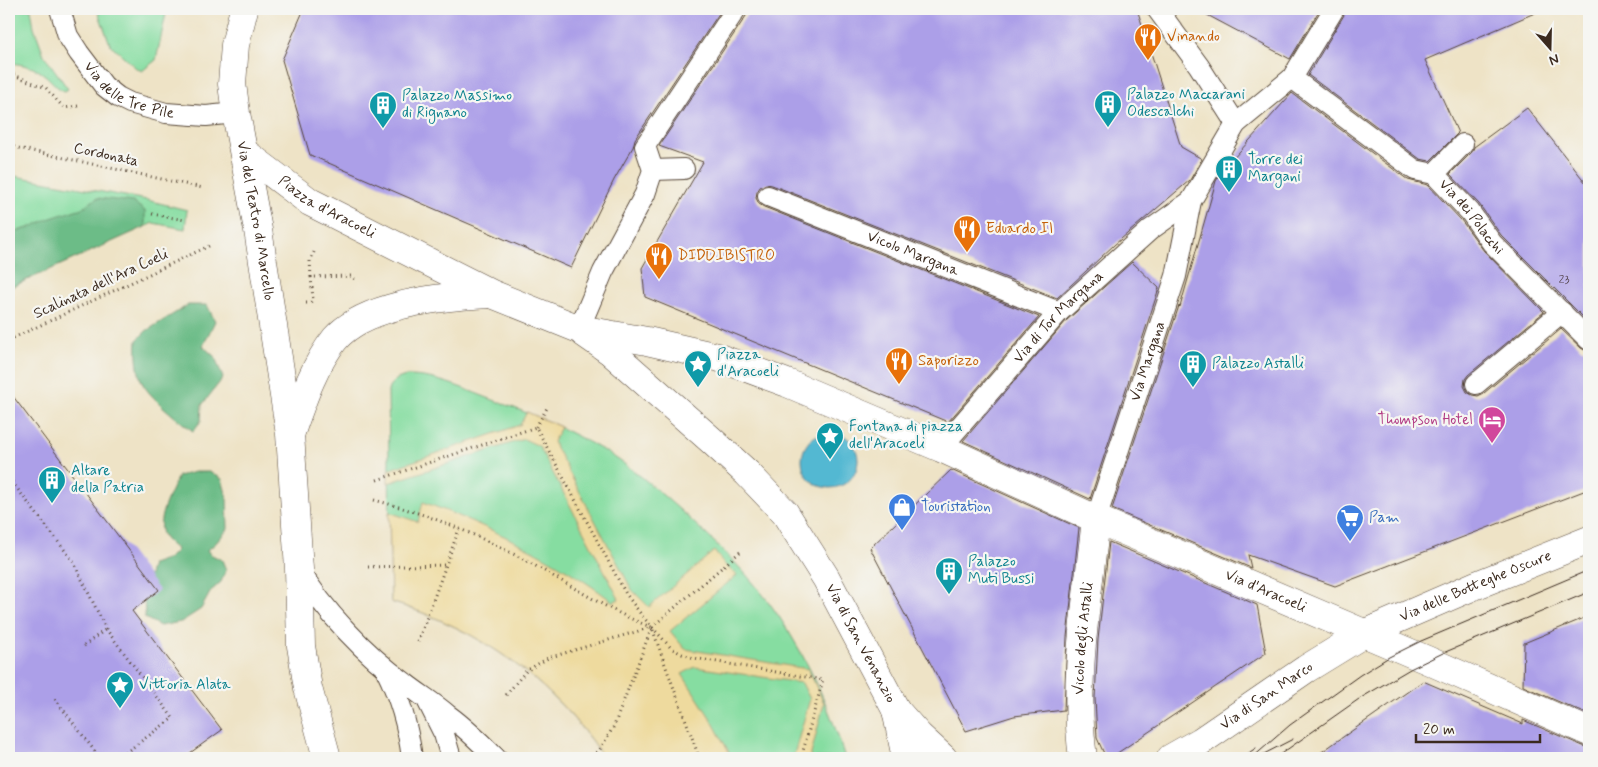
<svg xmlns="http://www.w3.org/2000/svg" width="1598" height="767" viewBox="0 0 1598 767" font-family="Mynerve,sans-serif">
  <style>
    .green { fill: #86dda1; stroke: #608460 }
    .forest { fill: #6cbc87; stroke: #547352 }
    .sand { fill: #eeda9e; stroke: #94825e }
    .water { fill: #53b8d2; stroke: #477178 }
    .building { fill: #ac9fe8 }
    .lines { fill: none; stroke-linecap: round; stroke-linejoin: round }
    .lane-casing { stroke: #564637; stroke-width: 22 }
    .street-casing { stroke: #564637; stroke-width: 29 }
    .secondary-casing { stroke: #564637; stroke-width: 29 }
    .path { stroke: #564637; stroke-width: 3; stroke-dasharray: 1 4; stroke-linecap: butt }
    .lane { stroke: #fff; stroke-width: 20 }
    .street { stroke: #fff; stroke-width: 28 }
    .secondary { stroke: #fff; stroke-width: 28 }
    .tram { stroke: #3b2a1e; stroke-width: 1 }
    .labels { text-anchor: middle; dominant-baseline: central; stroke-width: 4.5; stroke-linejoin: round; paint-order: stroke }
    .number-label { font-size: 12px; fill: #574750 }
    .food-label { font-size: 15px; fill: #c56008; stroke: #f6f6f2; text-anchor: start }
    .street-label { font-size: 15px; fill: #3b2a1e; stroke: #f6f6f2 }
    .culture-label { font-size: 15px; fill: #0d838f; stroke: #f6f6f2; text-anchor: start }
    .hotel-label { font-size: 15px; fill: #b23c85; stroke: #f6f6f2; text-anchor: end }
    .shop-label { font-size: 15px; fill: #366cbe; stroke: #f6f6f2; text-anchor: start }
  </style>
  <rect width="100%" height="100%" fill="#f6f6f2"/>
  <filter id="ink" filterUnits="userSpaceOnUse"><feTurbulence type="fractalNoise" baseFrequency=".02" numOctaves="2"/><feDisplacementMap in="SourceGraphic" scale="10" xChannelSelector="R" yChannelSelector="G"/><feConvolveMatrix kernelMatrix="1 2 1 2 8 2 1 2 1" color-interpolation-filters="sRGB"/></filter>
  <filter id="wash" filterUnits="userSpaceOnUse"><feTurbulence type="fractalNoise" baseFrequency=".0096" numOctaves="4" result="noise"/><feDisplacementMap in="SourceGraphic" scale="20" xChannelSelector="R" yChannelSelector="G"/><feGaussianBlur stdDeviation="1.12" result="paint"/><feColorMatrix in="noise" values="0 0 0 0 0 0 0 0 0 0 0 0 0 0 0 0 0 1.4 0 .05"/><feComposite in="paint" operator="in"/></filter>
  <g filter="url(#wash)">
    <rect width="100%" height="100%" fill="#eee3c6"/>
    <g class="green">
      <path d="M9,9H31L34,27L44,55L68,89L65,91C56,88 53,82 46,76C36,67 22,64 9,63Z"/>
      <path d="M97,9H167L156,60L142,71L136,68L110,44Z"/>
      <path d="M9,175L147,200L187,210L185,229L153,223L9,288Z"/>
      <path d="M406,376C437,375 468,391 496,401C534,415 571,431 606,452C633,468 656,489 680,510C716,543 753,577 780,618C808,660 831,710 845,758H604C551,680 481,629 391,602L388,391C391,381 396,379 406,376Z"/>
    </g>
    <g class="forest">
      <path d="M97,198L133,202L145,211V227L9,288V233L29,228L48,219L82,208Z"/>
      <path d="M188,305H207L215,321L203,346L215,357L223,378L202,405L201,421L193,431C178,420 154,401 144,386C137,376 136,352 137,340L146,331Z"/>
      <path d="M195,472H209L222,479L227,497L228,529L215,544L207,550L210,554L222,560L226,570L221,582L211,591L201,609L181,622L160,626L145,618L144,594L152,564L169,558L177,550C173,546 166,541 163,536C154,520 172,490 178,476Z"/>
    </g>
    <path class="sand" d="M527,412L561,427L553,442L632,590L649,607L714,551L725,565L737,575L670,631L685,649L808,669L824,703L810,758H793L810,699L802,683L695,667L682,674L711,719L732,758H604C551,680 481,629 391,602L389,512L418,522L423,502C490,527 556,558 613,602L619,599L539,446L524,439L388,483V470L520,425Z"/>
    <circle class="water" cx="830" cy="460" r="28"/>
    <g id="blocks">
      <g class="building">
        <path d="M304,9H722L635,139L633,147L614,180L571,268L310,155L282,60Z"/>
        <path d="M748,9H1137L1181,147L1202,159L1190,180L1114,245L1057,298L772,185L766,184L760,187L757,192L756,198L759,204L764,207L1039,317L948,422L645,297L642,268L703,162L659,146L746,16Z"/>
        <path d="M1196,9H1320L1290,59Z"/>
        <path d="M1346,9H1544L1425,60L1458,133L1430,161L1420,159L1308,75L1344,15Z"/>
        <path d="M1292,93L1408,180L1428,185L1461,220L1484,251L1544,312L1468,375L1465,379L1464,386L1467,392L1472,395L1478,396L1484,393L1561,329L1581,348L1589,352V489L1335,586L1248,555L1251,568L1112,509L1179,306L1180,307L1216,181L1223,170Z"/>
        <path d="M1527,108L1589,187V323L1501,235L1479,204L1450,174L1472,152L1474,147Z"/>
        <path d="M1132,262L1159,288L1090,499L963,441L1067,320Z"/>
        <path d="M9,391L159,590L132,611L222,730L183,758H9Z"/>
        <path d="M951,470L1079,528L1067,637L1064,710L1014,716L966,731L870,548Z"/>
        <path d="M1109,542L1257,605L1266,653L1110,758H1106L1097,738L1095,698L1098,640Z"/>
        <path d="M1589,616V715L1523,686L1524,643Z"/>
        <path d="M1423,681L1523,724V720L1583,746L1589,747V758H1313Z"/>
      </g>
    </g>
  </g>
  <g filter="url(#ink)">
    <use href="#blocks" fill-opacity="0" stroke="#564637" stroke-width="1"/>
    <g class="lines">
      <g class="lane-casing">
        <g id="lane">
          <path id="s1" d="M60,9L68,36L79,53L104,86L118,97L130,103L166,113L206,116L236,113"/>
          <path d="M1157,9L1199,66L1236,124"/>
          <path id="s2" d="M1292,78L1415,170L1434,174L1470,212L1492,243L1589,340"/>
          <path d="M653,170L684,169"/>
          <path d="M1434,174L1463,144"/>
          <path id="s3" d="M768,196L1059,312"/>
          <path d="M579,329L603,272L645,194L653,170L645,146L736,9"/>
          <path d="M1476,384L1562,312"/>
          <path id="s4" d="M941,448L1059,312L1150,230L1191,201"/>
          <path id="s5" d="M1096,519L1176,276L1191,201L1236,124L1292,78L1334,9"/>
          <path d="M299,569C322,609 367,656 405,683C419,694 434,703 448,715C466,728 481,743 496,758"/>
          <path d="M386,670C400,698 408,727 412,758"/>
          <path d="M428,702L444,734L451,758"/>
        </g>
      </g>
      <g class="street-casing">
        <g id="street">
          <path d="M896,710L906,758"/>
          <path id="s6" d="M1083,758C1072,679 1088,597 1096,519"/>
        </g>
      </g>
      <g class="secondary-casing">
        <g id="secondary">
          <path id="s7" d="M244,9L235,45L232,84L236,113L258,230L290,434L299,569L301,646L308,688L327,758"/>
          <path id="s8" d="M244,152L310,202L492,294L579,329L647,341L717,357L787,383L941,448L1096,519L1427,660L1589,732"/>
          <path id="s9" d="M584,333L610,351L711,440L747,473L785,513L826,578L896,710L919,736L943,758"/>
          <path d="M291,432C302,401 314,365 335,339C366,303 447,296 491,294"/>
          <path id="s10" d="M1171,758L1201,741L1306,669L1363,634L1474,586L1589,540"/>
        </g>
      </g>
      <g class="path">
        <path d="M9,73L46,88L64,108L78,106"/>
        <path d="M9,146L203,188"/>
        <path d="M152,214L185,220"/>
        <path d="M311,277L310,261L314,252"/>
        <path d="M306,303H310L313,299L311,277L352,276L357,282"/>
        <path d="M9,340L209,246"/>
        <path d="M536,427L547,408"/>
        <path d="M9,478L73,561L106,629L173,718L118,758"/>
        <path d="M377,480L536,427L626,594L643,617L671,648L682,654L694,658L823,680L801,758"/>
        <path d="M374,500C437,516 497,543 553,576C587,595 614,613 651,627"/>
        <path d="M368,567L446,565"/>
        <path d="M653,630C667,673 685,715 699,758"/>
        <path d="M418,642L459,529"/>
        <path d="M84,646L106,629"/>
        <path d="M506,695L526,671L548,658L652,627L740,552"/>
        <path d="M55,699L100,758"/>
        <path d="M588,758L599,751L614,726L652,627"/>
      </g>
      <use href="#lane" class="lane"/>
      <use href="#street" class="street"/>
      <use href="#secondary" class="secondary"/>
      <g class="tram">
        <path d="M1260,756L1293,739"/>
        <path d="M1241,758L1256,748"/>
        <path d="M1252,758L1290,725L1360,675L1389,657L1421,641L1589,570"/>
        <path d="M1275,758L1359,699L1410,669L1443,653L1589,592"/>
      </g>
    </g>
  </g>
  <defs>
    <g id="restaurant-pin" transform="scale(1.4375)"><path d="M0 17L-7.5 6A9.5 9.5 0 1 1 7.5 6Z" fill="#e8710a" stroke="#f6f6f2"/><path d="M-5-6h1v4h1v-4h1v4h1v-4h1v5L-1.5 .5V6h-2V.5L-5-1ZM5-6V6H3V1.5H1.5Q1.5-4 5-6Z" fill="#fff"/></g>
    <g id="building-pin" transform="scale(1.4375)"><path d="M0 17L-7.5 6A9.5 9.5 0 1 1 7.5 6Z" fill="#0f9aa8" stroke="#f6f6f2"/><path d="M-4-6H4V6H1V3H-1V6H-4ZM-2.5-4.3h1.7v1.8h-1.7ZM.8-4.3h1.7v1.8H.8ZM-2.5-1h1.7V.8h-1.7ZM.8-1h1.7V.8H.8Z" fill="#fff"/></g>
    <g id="sight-pin" transform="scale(1.4375)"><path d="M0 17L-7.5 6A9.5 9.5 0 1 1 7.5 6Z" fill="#0f9aa8" stroke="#f6f6f2"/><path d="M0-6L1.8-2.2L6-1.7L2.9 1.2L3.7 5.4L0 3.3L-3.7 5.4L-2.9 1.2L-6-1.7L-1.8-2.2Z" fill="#fff"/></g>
    <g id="hotel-pin" transform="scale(1.4375)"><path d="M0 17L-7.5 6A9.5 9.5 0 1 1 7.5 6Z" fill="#d1479c" stroke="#f6f6f2"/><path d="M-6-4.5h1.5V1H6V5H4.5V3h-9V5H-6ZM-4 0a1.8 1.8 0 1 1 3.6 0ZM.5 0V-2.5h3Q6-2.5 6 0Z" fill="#fff"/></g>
    <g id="shop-pin" transform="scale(1.4375)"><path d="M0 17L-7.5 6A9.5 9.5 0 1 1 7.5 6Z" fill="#3f7fe0" stroke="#f6f6f2"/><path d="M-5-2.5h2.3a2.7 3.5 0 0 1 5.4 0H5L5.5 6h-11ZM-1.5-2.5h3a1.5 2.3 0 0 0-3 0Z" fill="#fff"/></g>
    <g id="supermarket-pin" transform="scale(1.4375)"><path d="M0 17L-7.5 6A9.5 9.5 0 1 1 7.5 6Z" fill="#3f7fe0" stroke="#f6f6f2"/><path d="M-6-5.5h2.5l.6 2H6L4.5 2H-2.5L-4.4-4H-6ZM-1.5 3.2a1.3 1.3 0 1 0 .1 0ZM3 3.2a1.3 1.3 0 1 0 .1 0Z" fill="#fff"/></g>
  </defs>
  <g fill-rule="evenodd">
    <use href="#restaurant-pin" x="1148" y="37"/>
    <use href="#building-pin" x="1108" y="104"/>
    <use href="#building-pin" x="383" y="105"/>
    <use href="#building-pin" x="1229" y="169"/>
    <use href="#restaurant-pin" x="967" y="229"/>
    <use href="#restaurant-pin" x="659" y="256"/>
    <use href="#restaurant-pin" x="899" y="361"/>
    <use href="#sight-pin" x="698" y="364"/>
    <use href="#building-pin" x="1193" y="364"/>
    <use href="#hotel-pin" x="1492" y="420"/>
    <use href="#sight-pin" x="830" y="436"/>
    <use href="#building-pin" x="52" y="480"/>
    <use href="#shop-pin" x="902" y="507"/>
    <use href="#supermarket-pin" x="1350" y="518"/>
    <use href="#building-pin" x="949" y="571"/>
    <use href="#sight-pin" x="120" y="685"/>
  </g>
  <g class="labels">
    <g class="number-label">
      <text x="1564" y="280">23</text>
    </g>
    <g class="food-label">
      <text x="1167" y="37">Vinando</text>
      <text x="986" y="229">Eduardo II</text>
      <text x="678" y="256">DIDDIBISTRO</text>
      <text x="918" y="361">Saporizzo</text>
    </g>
    <g class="street-label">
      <text stroke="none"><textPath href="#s1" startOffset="114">Via delle Tre Pile</textPath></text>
      <text transform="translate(106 155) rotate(12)">Cordonata</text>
      <text stroke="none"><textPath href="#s8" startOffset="100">Piazza d'Aracoeli</textPath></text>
      <text stroke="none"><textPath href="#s2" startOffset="230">Via dei Polacchi</textPath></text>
      <text stroke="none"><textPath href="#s7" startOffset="215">Via del Teatro di Marcello</textPath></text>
      <text stroke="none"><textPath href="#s3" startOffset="156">Vicolo Margana</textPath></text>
      <text transform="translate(101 284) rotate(-25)">Scalinata dell'Ara Coeli</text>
      <text stroke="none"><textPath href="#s4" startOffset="176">Via di Tor Margana</textPath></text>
      <text stroke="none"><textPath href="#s5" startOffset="166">Via Margana</textPath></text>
      <text stroke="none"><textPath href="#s10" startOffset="351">Via delle Botteghe Oscure</textPath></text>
      <text stroke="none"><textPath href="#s8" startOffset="1118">Via d'Aracoeli</textPath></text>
      <text stroke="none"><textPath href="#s6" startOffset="120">Vicolo degli Astalli</textPath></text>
      <text stroke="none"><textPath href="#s9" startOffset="421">Via di San Venanzio</textPath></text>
      <text stroke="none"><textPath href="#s10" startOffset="114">Via di San Marco</textPath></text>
    </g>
    <g class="culture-label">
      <text x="1127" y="95">Palazzo Maccarani<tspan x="1127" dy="17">Odescalchi</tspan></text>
      <text x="402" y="96">Palazzo Massimo<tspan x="402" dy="17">di Rignano</tspan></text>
      <text x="1248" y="160">Torre dei<tspan x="1248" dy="17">Margani</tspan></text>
      <text x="717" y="355">Piazza<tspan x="717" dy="17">d'Aracoeli</tspan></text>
      <text x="1212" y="364">Palazzo Astalli</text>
      <text x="849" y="427">Fontana di piazza<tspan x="849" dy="17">dell'Aracoeli</tspan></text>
      <text x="71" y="471">Altare<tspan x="71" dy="17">della Patria</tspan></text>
      <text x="968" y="562">Palazzo<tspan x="968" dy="17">Muti Bussi</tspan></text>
      <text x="139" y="685">Vittoria Alata</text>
    </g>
    <g class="hotel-label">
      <text x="1473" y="420">Thompson Hotel</text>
    </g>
    <g class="shop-label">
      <text x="921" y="507">Touristation</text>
      <text x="1369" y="518">Pam</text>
    </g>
  </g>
  <rect width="1598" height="767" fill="none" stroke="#f6f6f2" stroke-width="30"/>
  <g transform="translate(1550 48) rotate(160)" stroke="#f6f6f2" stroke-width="4" paint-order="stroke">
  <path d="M0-4L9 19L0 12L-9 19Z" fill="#3b2a1e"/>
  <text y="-8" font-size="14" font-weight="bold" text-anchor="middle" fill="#3b2a1e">N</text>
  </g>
  <path d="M1416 734v8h124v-8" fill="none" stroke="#3b2a1e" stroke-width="2.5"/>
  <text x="1423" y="734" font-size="15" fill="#3b2a1e" stroke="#f6f6f2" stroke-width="4" paint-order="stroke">20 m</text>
</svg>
